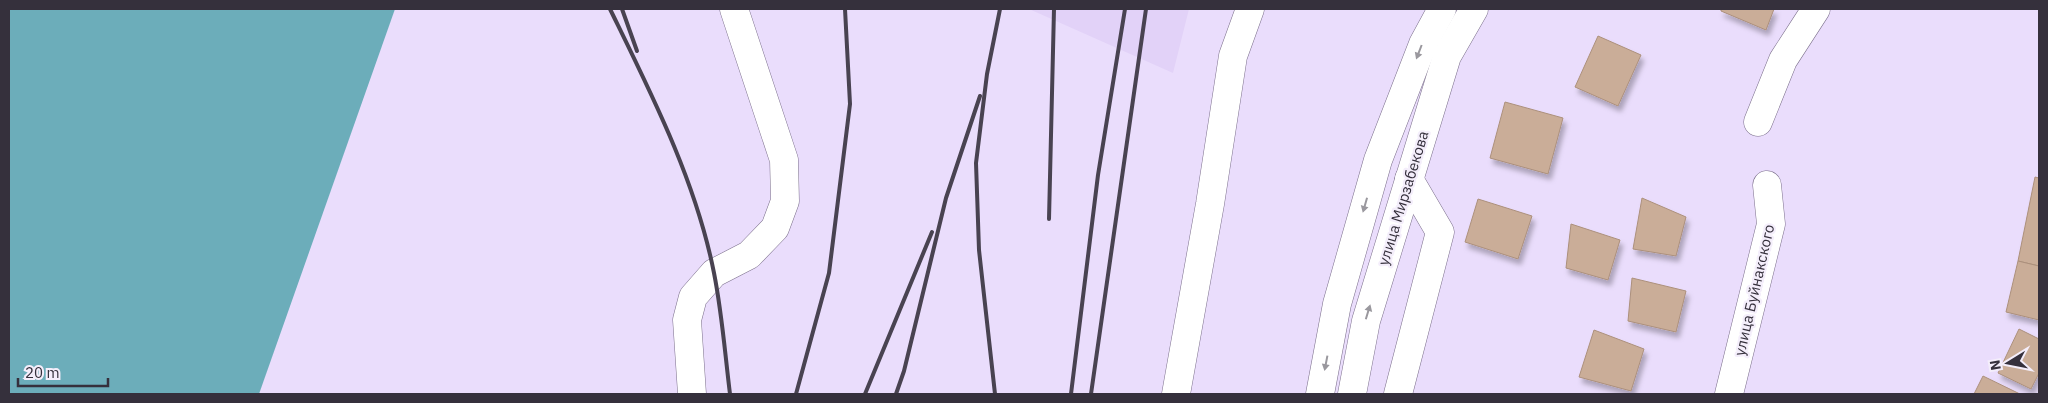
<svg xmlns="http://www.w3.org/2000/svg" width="2048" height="403" viewBox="0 0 2048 403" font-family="'IBM Plex Sans',sans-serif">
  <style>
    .built { fill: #e2d2f8 }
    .water { fill: #6cadba }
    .building { fill: #caad98; stroke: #ac907c; filter: url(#shadow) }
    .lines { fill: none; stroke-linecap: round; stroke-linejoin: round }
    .minor-casing { stroke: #7b6f8b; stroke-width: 29 }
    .primary-casing { stroke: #7b6f8b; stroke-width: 29 }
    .minor { stroke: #fff; stroke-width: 28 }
    .primary { stroke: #fff; stroke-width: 28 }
    .rail { stroke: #494351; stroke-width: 4 }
    .oneway { fill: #9a989e }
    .labels { text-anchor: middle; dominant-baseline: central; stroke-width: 4.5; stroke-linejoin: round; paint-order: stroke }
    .street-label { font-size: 15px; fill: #35303c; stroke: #f4eefb }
  </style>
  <defs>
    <filter id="shadow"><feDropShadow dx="3" dy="5.5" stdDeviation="2.5" flood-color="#0004"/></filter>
  </defs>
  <rect width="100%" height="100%" fill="#eaddfc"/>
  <path class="built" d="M1029,9H1189L1173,73Z"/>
  <path class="water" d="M9,9H395L259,394H9Z"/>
  <g class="building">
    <path d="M1721,9H1774L1766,30L1721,11Z"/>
    <path d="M1598,36L1641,55L1618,106L1575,87Z"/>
    <path d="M1505,102L1563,118L1548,174L1490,158Z"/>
    <path d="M2035,177L2039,178V266L2018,261Z"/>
    <path d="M1642,198L1686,217L1676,256L1633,249Z"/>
    <path d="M1478,199L1532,216L1518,259L1465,242Z"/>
    <path d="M1571,224L1620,240L1608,280L1566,268Z"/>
    <path d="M2018,261L2039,266V320L2006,312Z"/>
    <path d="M1632,278L1686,291L1676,332L1628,321Z"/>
    <path d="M2019,329L2039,339V373L2031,389L1998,373Z"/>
    <path d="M1594,330L1644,349L1631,391L1579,377Z"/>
    <path d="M1983,376L2020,394H1974Z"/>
  </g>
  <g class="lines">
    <g class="minor-casing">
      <g id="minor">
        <path d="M1758,122L1783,60L1816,9"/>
        <path d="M692,394L687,320L693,297L714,273L749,255L775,228L785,201L784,160L734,9"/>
        <path d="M1176,394L1210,204L1233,56L1250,9"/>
        <path d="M1398,394L1440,232L1409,179"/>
        <path d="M1729,394L1771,224L1767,185"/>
      </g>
    </g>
    <g class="primary-casing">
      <g id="primary">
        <path d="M1320,394L1337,304L1378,160L1423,44L1442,9"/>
        <path d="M1352,394L1366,321L1447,56L1474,9"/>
      </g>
    </g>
    <use href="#minor" class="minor"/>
    <use href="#primary" class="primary"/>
    <g class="rail">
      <path d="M610,9C651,93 696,181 714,273C722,313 725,354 730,394"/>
      <path d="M622,9L637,51"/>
      <path d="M1049,219L1054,9"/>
      <path d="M796,394L829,273L850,104L845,9"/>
      <path d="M865,394L932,232"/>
      <path d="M896,394L904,371L946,198L980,96"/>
      <path d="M995,394L979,250L976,163L987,74L1000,9"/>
      <path d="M1071,394L1098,175L1125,9"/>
      <path d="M1091,394L1146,9"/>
    </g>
  </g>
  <defs><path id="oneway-solid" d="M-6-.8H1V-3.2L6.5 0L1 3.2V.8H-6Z" transform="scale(1.25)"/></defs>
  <g class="oneway">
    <use href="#oneway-solid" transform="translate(1419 52) rotate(111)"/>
    <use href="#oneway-solid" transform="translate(1365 205) rotate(106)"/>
    <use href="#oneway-solid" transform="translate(1368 312) rotate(-73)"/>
    <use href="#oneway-solid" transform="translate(1326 363) rotate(101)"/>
  </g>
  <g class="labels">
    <g class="street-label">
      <text transform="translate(1403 198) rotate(-73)">улица Мирзабекова</text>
      <text transform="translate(1754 290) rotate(-77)">улица Буйнакского</text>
    </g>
  </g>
  <rect width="2048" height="403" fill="none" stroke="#35303c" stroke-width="20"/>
  <g transform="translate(2008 363) rotate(260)" stroke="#f4eefb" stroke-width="4" paint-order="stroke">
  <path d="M0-4L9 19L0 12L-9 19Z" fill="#35303c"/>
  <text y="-8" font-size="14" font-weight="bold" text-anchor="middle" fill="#35303c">N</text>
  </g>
  <path d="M18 378v8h90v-8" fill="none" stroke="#35303c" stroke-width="2.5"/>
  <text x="25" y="378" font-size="15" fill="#35303c" stroke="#f4eefb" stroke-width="4" paint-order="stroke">20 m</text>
</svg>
